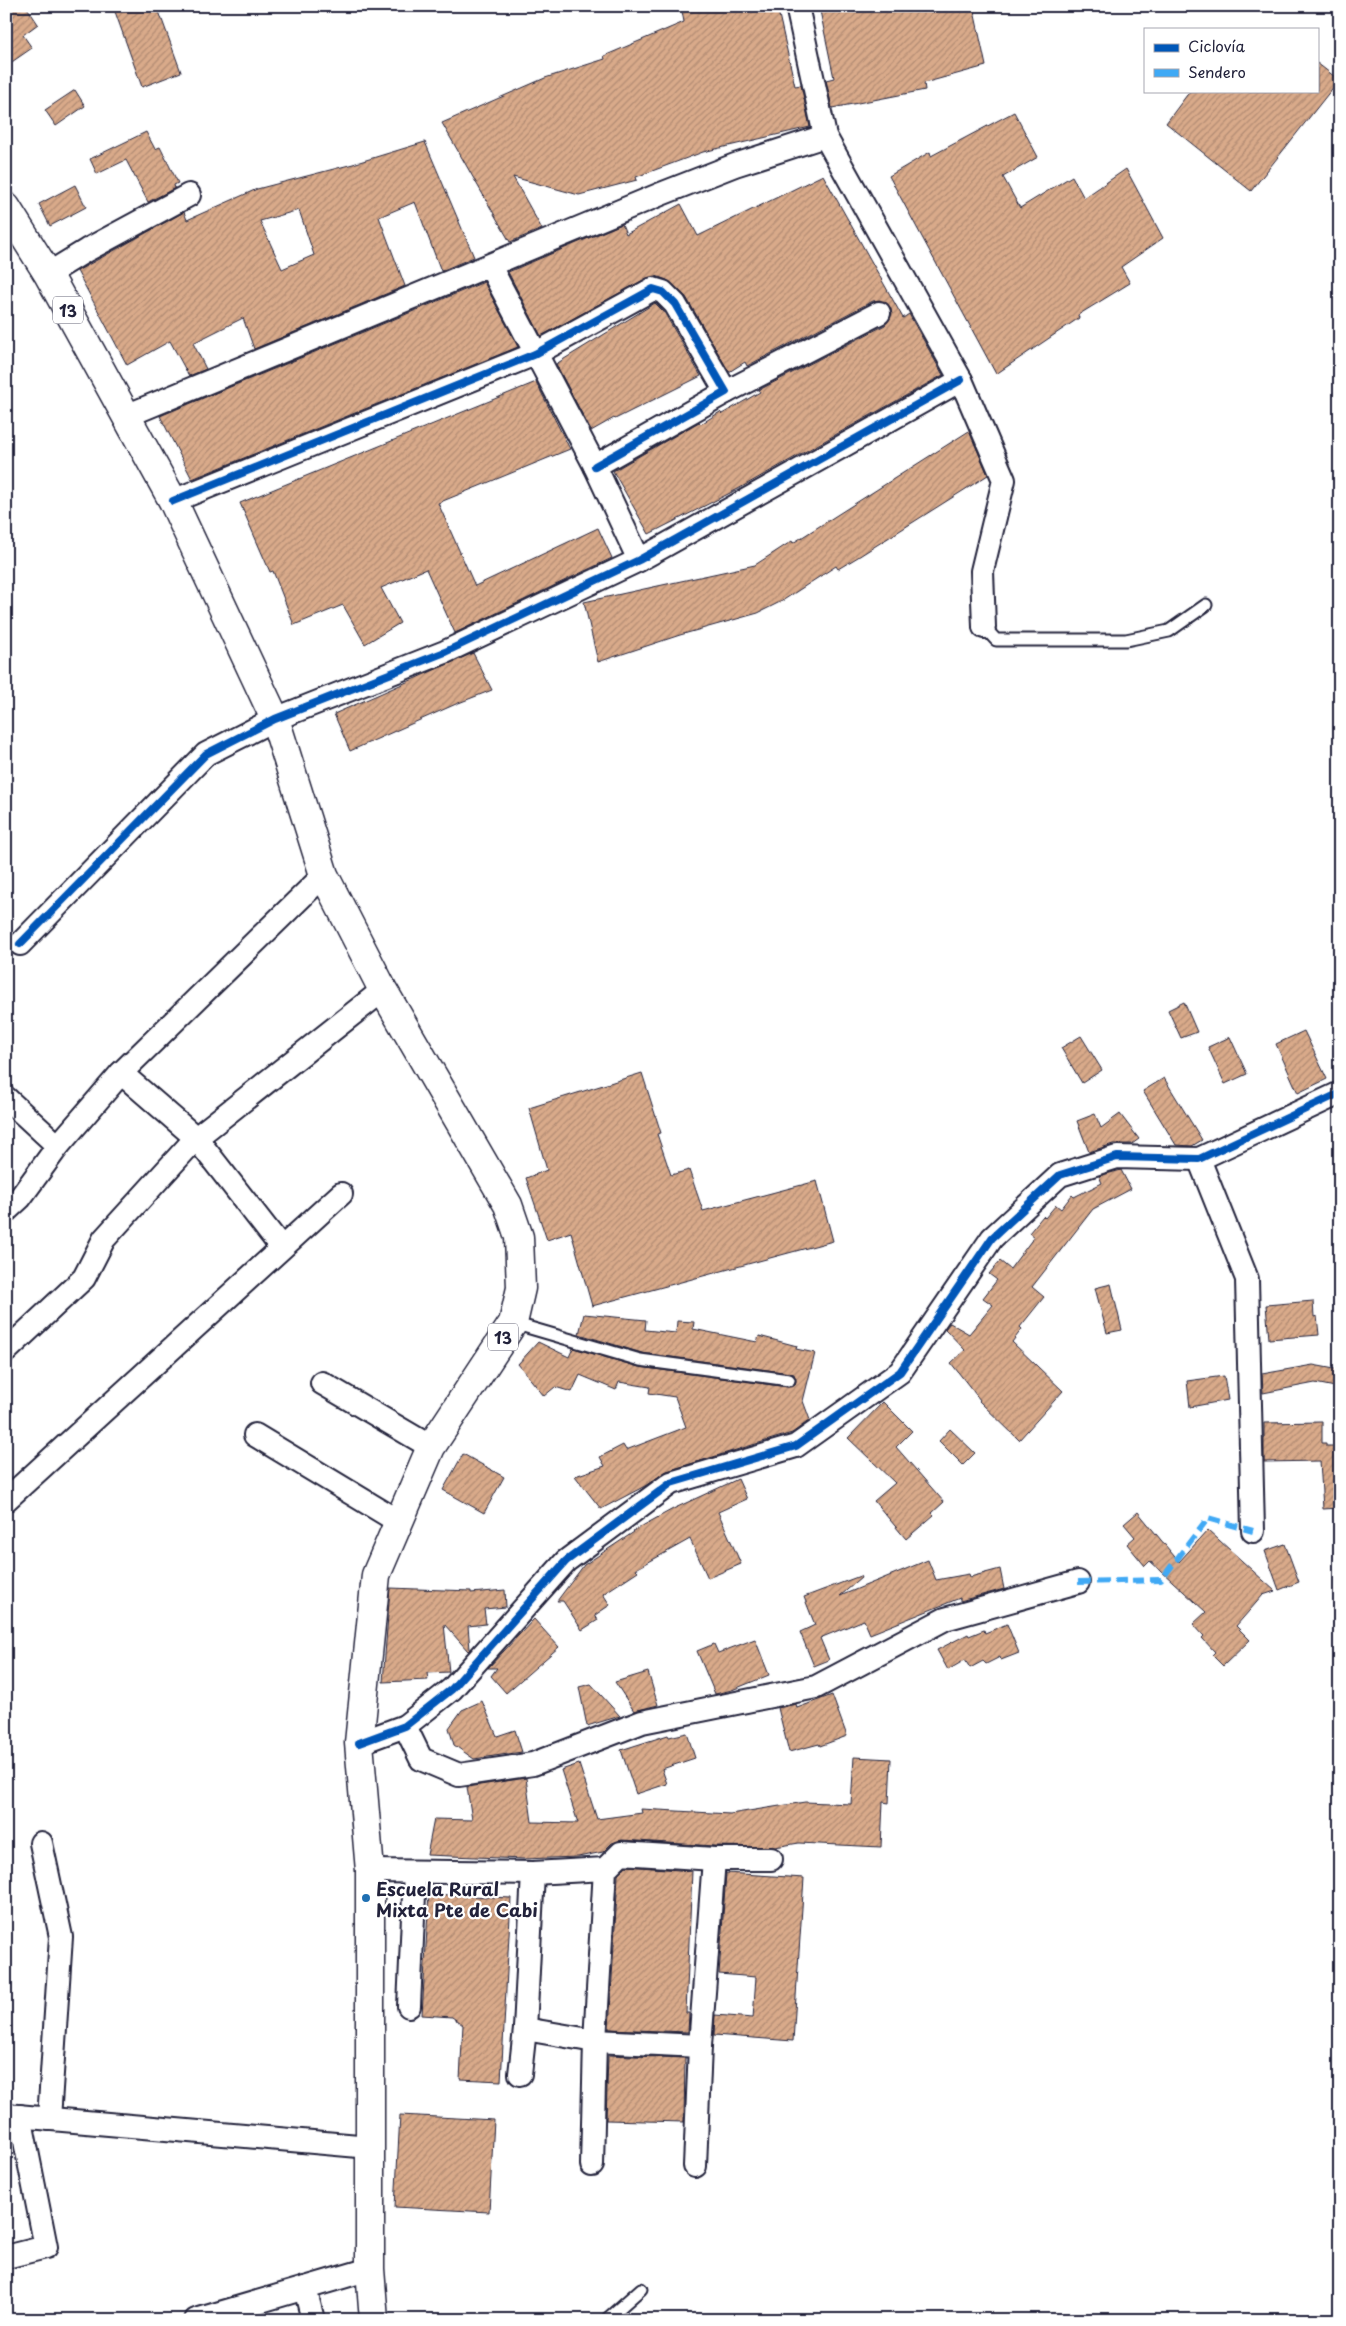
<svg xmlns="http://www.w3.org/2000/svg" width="1346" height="2326" viewBox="0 0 1346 2326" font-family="'Playpen Sans',sans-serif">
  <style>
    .building { fill: url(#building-hatch); stroke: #22223b; fill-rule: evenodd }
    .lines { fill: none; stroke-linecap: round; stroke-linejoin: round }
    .service-casing { stroke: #22223b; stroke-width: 15 }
    .minor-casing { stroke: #22223b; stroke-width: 26 }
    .primary-casing { stroke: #22223b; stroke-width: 31 }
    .service { stroke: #fff; stroke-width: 11 }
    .minor { stroke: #fff; stroke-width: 22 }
    .primary { stroke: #fff; stroke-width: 28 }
    .quiet { stroke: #3fa9f5; stroke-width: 6; stroke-dasharray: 12 6; stroke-linecap: butt }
    .cycleway-casing { stroke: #fff; stroke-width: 11 }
    .cycleway { stroke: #0057b8; stroke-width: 8 }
    .poi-dot { fill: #1f6fb2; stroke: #fff; stroke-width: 2 }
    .labels { text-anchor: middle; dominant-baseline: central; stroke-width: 4.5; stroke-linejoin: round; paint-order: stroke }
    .shield { fill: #fff; stroke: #646476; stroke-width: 1 }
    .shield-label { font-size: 16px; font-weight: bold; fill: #22223b }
    .poi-label { font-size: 18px; font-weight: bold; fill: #22223b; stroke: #fff; text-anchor: start }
  </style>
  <defs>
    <pattern id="building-hatch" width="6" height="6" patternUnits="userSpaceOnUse" patternTransform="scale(1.25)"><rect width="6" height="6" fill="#d9aa8a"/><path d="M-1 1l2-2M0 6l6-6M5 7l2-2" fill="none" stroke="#b08a72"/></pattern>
  </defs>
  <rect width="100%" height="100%" fill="#fff"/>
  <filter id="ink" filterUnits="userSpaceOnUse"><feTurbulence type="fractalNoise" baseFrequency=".02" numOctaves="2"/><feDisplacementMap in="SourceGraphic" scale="10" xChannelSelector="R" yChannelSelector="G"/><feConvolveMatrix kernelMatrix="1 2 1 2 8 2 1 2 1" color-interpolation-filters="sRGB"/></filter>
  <g filter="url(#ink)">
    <g class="building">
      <path d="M6,6H26L38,24L23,35L32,48L6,66Z"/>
      <path d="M113,6H157L181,72L142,87Z"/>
      <path d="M681,6H777L795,86L801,85L810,127L703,152L636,177L637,180L579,195L513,177L542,229L510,242L442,123L545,78L605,59L604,56L684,22Z"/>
      <path d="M819,6H973L986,66L924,83L925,90L832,108L826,80L834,78Z"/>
      <path d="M1317,63L1339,80L1251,191L1166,123L1190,91H1317Z"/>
      <path d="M75,90L85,106L56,126L45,110Z"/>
      <path d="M1014,112L1038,157L1003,177L1020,208L1072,176L1084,198L1126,169L1163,238L1121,267L1130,283L1078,315L1079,318L996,374L889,176L930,152L931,156Z"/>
      <path d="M146,132L155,149L160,147L178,183L174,185L175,188L148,202L126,160L97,174L90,159Z"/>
      <path d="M425,142L474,257L441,271L415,202L379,217L405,286L254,349L243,318L193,343L206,369L189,376L170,341L127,365L77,271L184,212L187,220L257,189L353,164ZM299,210L314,255L282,269L260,221Z"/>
      <path d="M823,175L903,318L909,314L943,375L738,489L649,534L613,471L699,422L701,424L720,412L722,414L760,392L759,390L885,325L892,314L890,307L880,300L873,301L747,366L745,362L729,372L686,297L667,280L656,276L647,278L541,336L508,272L622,224L626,234L681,204L698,236Z"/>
      <path d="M75,185L86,207L50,226L39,204Z"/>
      <path d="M484,282L518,347L192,479L160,416Z"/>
      <path d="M655,303L664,312L701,376L615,419L614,418L591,431L556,364Z"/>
      <path d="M536,382L570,449L438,503L475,586L598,528L612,558L455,633L426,569L381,588L400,623L365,644L343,605L294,625L273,571L270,572L240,503Z"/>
      <path d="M969,431L988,475L858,557L838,569L836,566L782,601L758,613L680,635L598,662L584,602L755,565L792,541L793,543Z"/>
      <path d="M473,653L492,690L456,704L350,751L334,714Z"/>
      <path d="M1184,1002L1197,1032L1181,1038L1168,1010Z"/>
      <path d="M1304,1031L1327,1079L1298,1093L1276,1044Z"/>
      <path d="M1081,1036L1102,1070L1082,1083L1061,1048Z"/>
      <path d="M1230,1037L1247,1074L1225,1084L1208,1047Z"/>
      <path d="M642,1073L661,1133L657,1134L671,1175L689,1170L703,1211L817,1181L833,1241L592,1306L571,1232L547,1240L526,1178L547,1170L529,1108Z"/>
      <path d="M1164,1078L1202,1140L1192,1146L1176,1145L1143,1091Z"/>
      <path d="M1095,1114L1101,1128L1120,1114L1139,1139L1132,1144H1113L1089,1152L1077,1121Z"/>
      <path d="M1121,1170L1131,1189L1093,1209L1032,1287L1044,1297L1020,1327L1022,1329L1012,1342L1063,1391L1019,1440L979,1401L980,1400L951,1363L965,1350L945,1329L950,1323L969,1334L993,1305L983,1298L997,1280L989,1274L1000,1261L1010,1269L1034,1237L1029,1233L1043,1216L1045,1218L1056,1205L1061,1209L1072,1195L1074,1197L1102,1183L1099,1176Z"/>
      <path d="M1111,1284L1122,1330L1107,1333L1095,1288Z"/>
      <path d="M1313,1301L1314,1317L1317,1316L1319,1335L1269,1339L1266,1305Z"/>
      <path d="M584,1314L646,1320L645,1330L676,1333L677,1321L694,1322L693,1329L757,1342L759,1336L797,1346L796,1349L815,1353L803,1401L810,1420L792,1433L667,1471L645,1486L601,1509L575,1476L605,1466L600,1457L623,1445L626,1450L686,1427L675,1397L649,1393L650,1387L619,1382L616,1390L580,1375L572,1392L555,1387L544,1396L518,1364L538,1342L569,1357L573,1348L639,1367L788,1387L795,1385L796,1381L794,1374L790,1373L642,1353L579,1334Z"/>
      <path d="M1313,1365L1340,1370V1388L1315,1383L1263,1393L1262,1374Z"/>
      <path d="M1224,1376L1228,1400L1190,1407L1187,1381Z"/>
      <path d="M883,1402L912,1431L896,1447L944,1502L932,1513L934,1515L906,1539L874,1501L895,1483L848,1438Z"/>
      <path d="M1322,1422V1443H1326V1446H1340V1508L1323,1509L1320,1461L1264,1462V1423Z"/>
      <path d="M950,1429L975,1453L963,1465L939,1441Z"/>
      <path d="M463,1454L504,1477L484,1513L443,1490Z"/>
      <path d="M738,1479L747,1499L718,1512L741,1564L708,1578L690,1539L636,1569L638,1571L603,1594L610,1605L595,1615L598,1620L582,1630L563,1601H557L584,1565L634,1532L633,1531L673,1509Z"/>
      <path d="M1138,1512L1179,1562L1208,1530L1275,1591L1263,1595L1236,1626L1250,1640L1223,1666L1212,1655L1215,1652L1202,1638L1204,1636L1193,1624L1206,1612L1150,1561L1145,1566L1127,1544L1135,1537L1124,1524Z"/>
      <path d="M1285,1544L1299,1582L1279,1590L1265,1551Z"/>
      <path d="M928,1560L936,1580L969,1574L970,1577L1000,1569L1004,1589L960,1601V1598L870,1634L864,1620L820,1638L829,1660L814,1666L800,1632L815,1625L804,1597L860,1576L861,1578L840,1596Z"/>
      <path d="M390,1588L471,1591V1593L505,1590L506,1607L484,1609L486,1624L468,1626L470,1649L468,1651L444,1624L449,1672L427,1673L428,1680L383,1682Z"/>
      <path d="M534,1619L559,1647L506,1693L491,1676L497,1668H488Z"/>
      <path d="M1007,1624L1019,1653L1001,1660L1000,1657L986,1664L983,1661L970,1668L965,1660L948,1670L937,1650L968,1634L969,1636L984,1630L985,1633Z"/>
      <path d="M755,1639L769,1675L732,1690L715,1694L697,1651L714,1644L718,1653Z"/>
      <path d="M648,1672L658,1705L634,1711L615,1682Z"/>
      <path d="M591,1684L620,1716L587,1726L579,1687Z"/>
      <path d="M832,1695L847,1736L820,1746L819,1744L789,1752L778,1708L796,1704L797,1708Z"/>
      <path d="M482,1701L497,1736L515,1730L522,1752L474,1759L454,1745L449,1728L462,1710Z"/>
      <path d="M687,1733L695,1758L662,1769L667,1784L636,1794L621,1750L668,1735L669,1737Z"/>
      <path d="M854,1757L891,1759L889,1803L883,1802L881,1847L799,1843L775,1847L714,1846L622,1840L612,1843L603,1852L578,1857L523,1859L427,1855L434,1819L472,1820L467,1787L526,1778L532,1822L578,1823L561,1770L579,1764L597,1819L642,1813L641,1809L730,1814L805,1802L851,1804Z"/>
      <path d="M626,1866L692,1871L686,2013H689L688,2032L609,2029L618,1875Z"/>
      <path d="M726,1873L804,1878L793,2041L714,2035L715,2015L753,2018L756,1977L719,1974Z"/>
      <path d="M429,1894L511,1898L501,2081L460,2079L463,2025L452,2017L422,2015Z"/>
      <path d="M608,2055L685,2058L684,2122L606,2120Z"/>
      <path d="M400,2115L494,2120L489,2212L395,2207Z"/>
    </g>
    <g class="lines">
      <g class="service-casing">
        <g id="service">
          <path d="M984,627L996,640H1126L1169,631L1206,605"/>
          <path d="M513,1323L640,1360L789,1380"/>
          <path d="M606,2320L641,2289"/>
        </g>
      </g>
      <g class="minor-casing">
        <g id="minor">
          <path d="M797,6L825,136L961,380L1004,480L982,571L984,627"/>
          <path d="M490,266L595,466L639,560"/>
          <path d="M48,274L87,250L189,195"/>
          <path d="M726,392L879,313"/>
          <path d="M126,416L661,194L735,165L825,136"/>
          <path d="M173,501L535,354L653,289L663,292L675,304L726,392L595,466"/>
          <path d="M20,944L206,754L275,719L445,652L639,560L961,380"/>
          <path d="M121,1073L196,1138L281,1247"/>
          <path d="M6,1098L58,1146"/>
          <path d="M1199,1159L1247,1279L1253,1531"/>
          <path d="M6,1211L20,1198L58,1146L121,1073L324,875"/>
          <path d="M6,1351L84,1278L104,1239L196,1138L383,990"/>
          <path d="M322,1383L431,1447"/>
          <path d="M255,1435L399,1522"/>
          <path d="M6,1500L341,1194"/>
          <path d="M405,1726L421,1759L459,1775L533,1764L642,1722L816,1687L945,1619L1078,1582"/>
          <path d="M359,1743L405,1726L452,1689L566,1561L671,1483L796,1446L900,1372L992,1238L1060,1175L1117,1157L1199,1159L1340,1093"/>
          <path d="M41,1843L61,1937L49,2119"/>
          <path d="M370,1871L533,1873L605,1869L621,1853L714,1859H771"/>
          <path d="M409,2006L415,1872"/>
          <path d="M525,2029L595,2041L700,2046"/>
          <path d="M520,2074L525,2029L533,1873"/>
          <path d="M6,2115L370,2147"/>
          <path d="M592,2165L595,2041L605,1869"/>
          <path d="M695,2166L700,2046L714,1859"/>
          <path d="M6,2257L46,2247L20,2116"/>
          <path d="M305,2288L313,2320"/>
          <path d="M196,2320L370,2269"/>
        </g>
      </g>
      <g class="primary-casing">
        <path id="primary" d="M6,207L48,274L173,501L275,719L324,875L383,990L508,1205L519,1237L521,1288L513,1323L431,1447L376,1575L359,1743L370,1871V2269L374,2320"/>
      </g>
      <use href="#service" class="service"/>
      <use href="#minor" class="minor"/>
      <use href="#primary" class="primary"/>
      <path class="quiet" d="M1078,1582L1161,1580L1208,1518L1253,1531"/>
      <g class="cycleway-casing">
        <g id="cycleway">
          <path d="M173,501L535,354L653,289L663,292L675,304L726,392L595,466"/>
          <path d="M20,944L206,754L275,719L445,652L639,560L961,380"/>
          <path d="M359,1743L405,1726L452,1689L566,1561L671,1483L796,1446L900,1372L992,1238L1060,1175L1117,1157L1199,1159L1340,1093"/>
        </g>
      </g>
      <use href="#cycleway" class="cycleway"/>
    </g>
  </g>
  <circle class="poi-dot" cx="366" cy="1898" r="5"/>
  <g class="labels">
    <g class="shield">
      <rect x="53" y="296.5" width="30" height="27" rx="4"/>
      <rect x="488" y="1323.5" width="30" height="27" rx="4"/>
    </g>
    <g class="shield-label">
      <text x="68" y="310">13</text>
      <text x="503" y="1337">13</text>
    </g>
    <g class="poi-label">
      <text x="376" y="1888">Escuela Rural<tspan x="376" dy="21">Mixta Pte de Cabi</tspan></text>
    </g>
  </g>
  <rect width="1346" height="2326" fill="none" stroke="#fff" stroke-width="25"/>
  <rect x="12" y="12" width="1321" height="2301" fill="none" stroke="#22223b" stroke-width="2" filter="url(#ink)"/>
  <rect x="1144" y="28" width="175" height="65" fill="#ffffff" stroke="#a7a7b1"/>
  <rect x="1154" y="44" width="25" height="8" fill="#0057b8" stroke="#a7a7b1"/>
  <text x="1188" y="52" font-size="15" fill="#22223b">Ciclovía</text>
  <rect x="1154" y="69" width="25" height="8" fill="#3fa9f5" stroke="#a7a7b1"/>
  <text x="1188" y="78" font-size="15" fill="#22223b">Sendero</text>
</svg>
